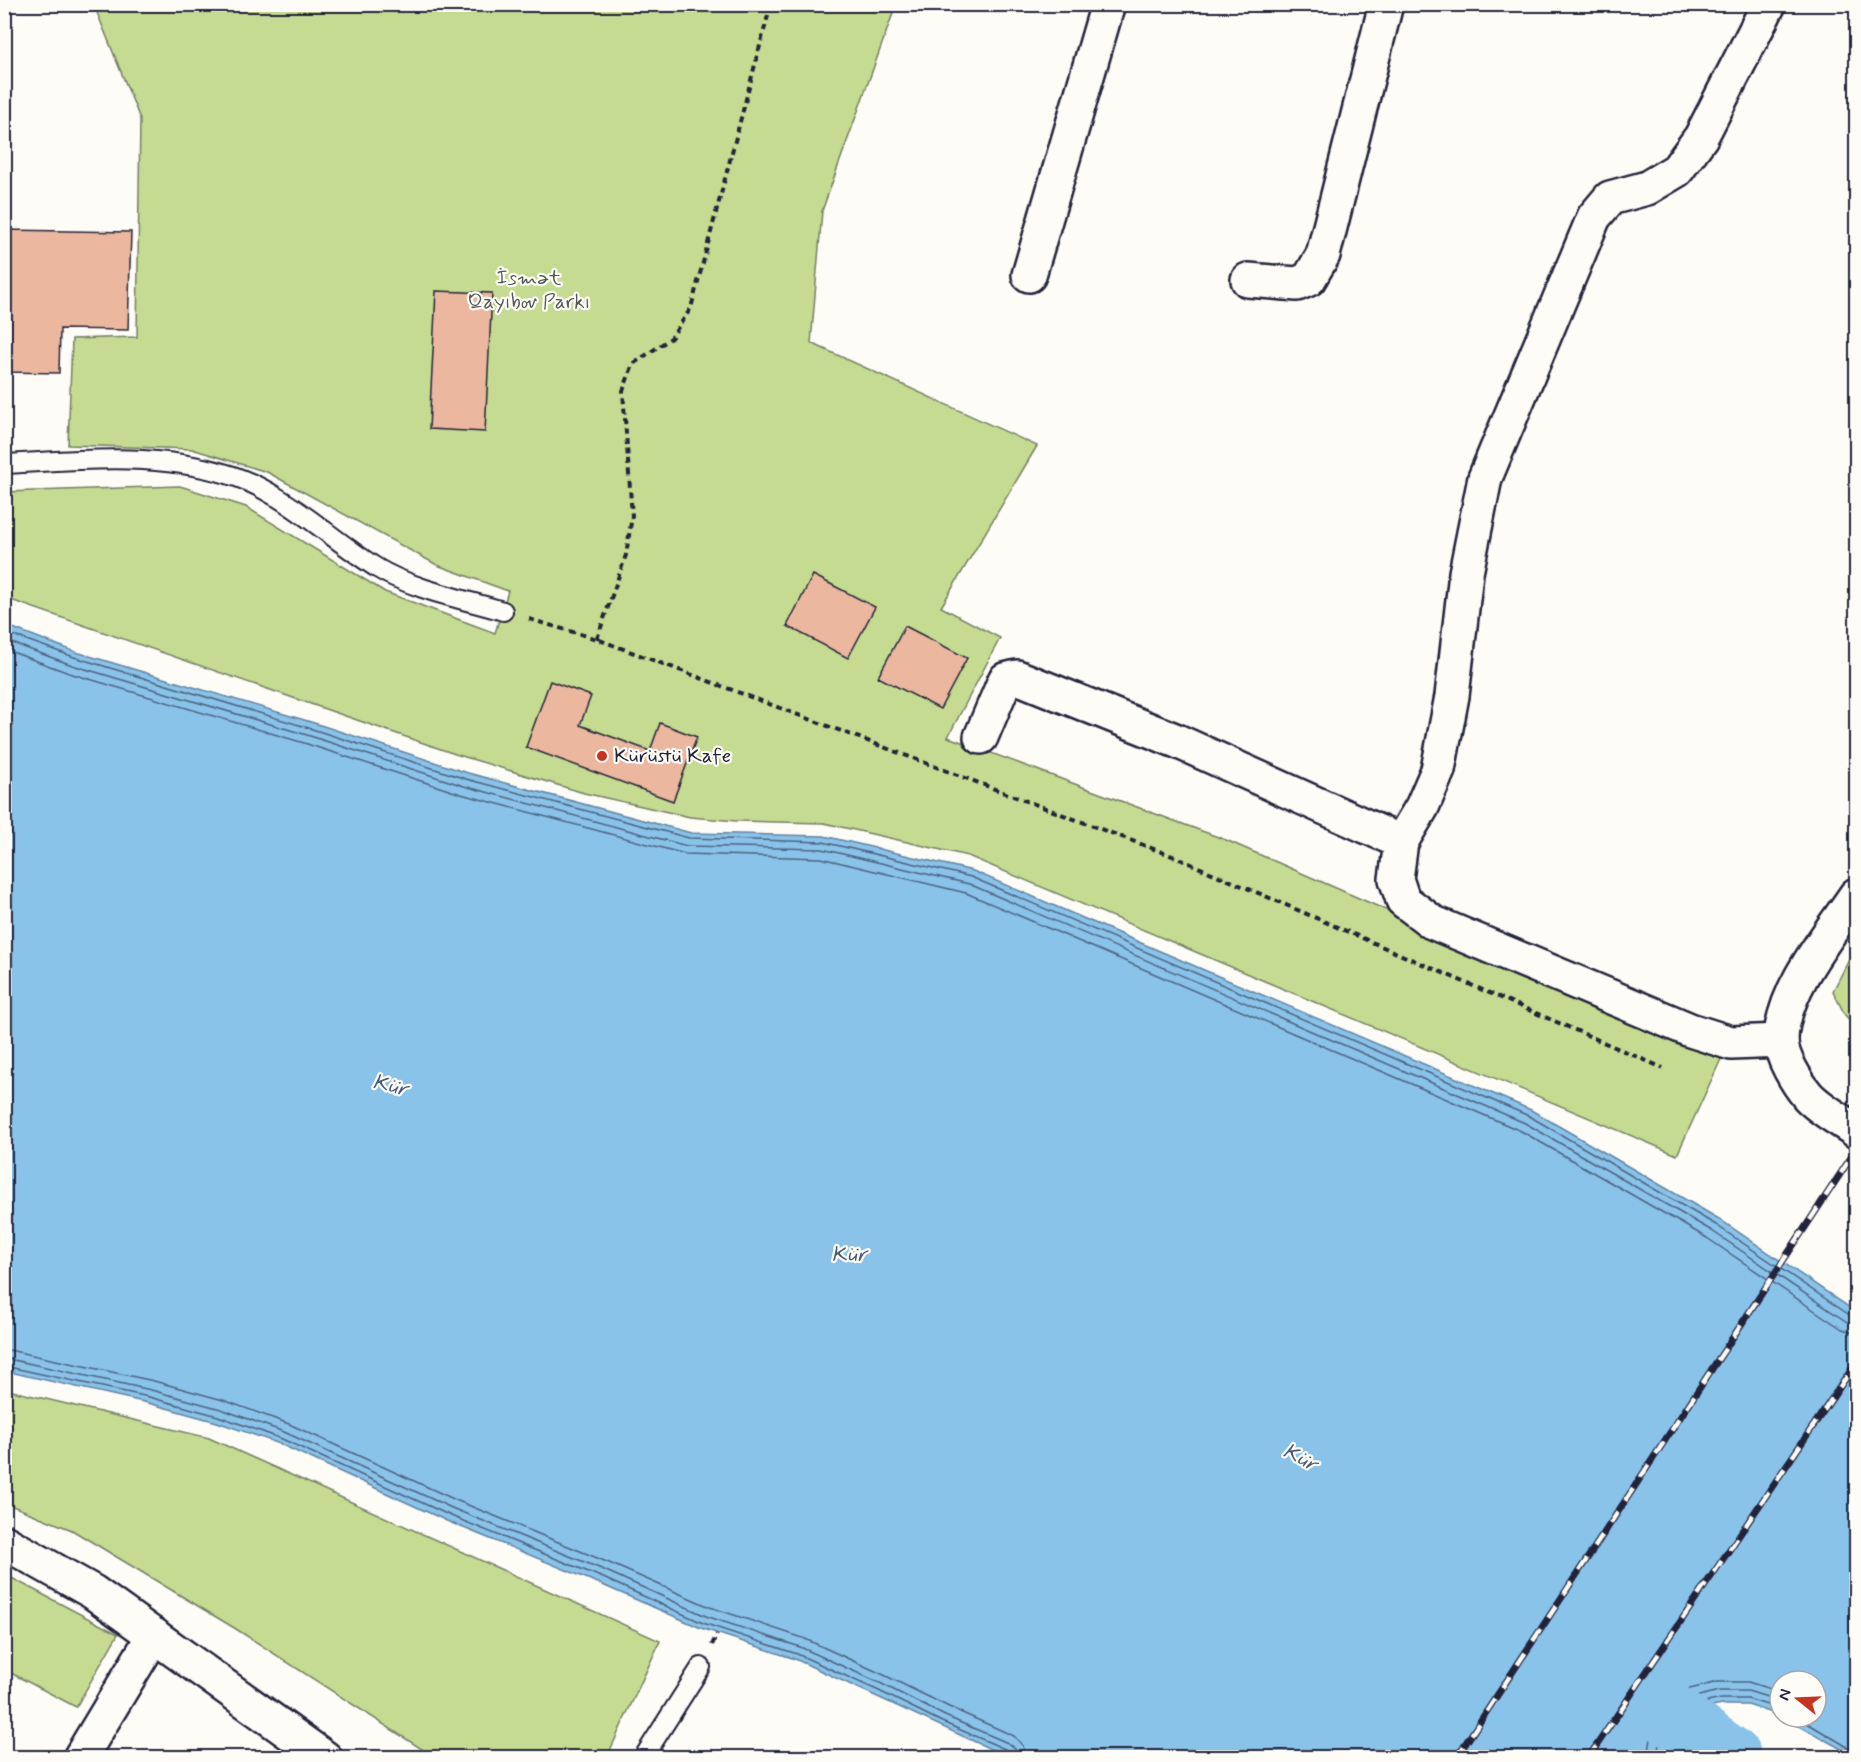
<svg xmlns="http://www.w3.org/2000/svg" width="1861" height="1762" viewBox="0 0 1861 1762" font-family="Mynerve,sans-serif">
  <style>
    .green { fill: #c5db91; stroke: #747e66; stroke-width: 1.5 }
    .water { fill: #8ac3e9; stroke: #6083a3; stroke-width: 1.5 }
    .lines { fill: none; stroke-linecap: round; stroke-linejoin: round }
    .shore { stroke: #4c6281; stroke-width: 1.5 }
    .river { stroke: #8ac3e9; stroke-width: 63 }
    .building { fill: #ecb79f; stroke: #22223b; stroke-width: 1.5 }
    .lane-casing { stroke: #22223b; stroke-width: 22 }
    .street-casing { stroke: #22223b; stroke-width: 38 }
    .secondary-casing { stroke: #22223b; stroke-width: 38 }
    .path { stroke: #22223b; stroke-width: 4; stroke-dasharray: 6 4.5; stroke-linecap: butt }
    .lane { stroke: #fdfcf7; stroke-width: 18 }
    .street { stroke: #fdfcf7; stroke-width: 33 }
    .secondary { stroke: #fdfcf7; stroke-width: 33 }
    .rail-casing { stroke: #22223b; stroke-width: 7 }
    .rail { stroke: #fdfcf7; stroke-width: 4.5; stroke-dasharray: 14; stroke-linecap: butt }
    .poi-dot { fill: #c8321e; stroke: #fdfcf7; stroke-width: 2 }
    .labels { text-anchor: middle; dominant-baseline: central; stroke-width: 4.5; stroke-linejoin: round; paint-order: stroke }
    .park-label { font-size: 21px; fill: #535a55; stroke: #fdfcf7 }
    .poi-label { font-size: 21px; fill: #22223b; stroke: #fdfcf7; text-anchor: start }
    .water-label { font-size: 22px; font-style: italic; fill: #465a78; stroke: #fdfcf7 }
  </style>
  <rect width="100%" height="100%" fill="#fdfcf7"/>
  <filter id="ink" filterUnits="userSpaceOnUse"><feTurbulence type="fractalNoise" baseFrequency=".0167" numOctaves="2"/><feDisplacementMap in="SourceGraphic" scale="12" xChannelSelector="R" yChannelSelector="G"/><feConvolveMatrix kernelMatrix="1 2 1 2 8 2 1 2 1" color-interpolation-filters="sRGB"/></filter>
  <g filter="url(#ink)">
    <g class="green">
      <path d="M94,5H896L822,211L811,343L1037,446L941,607L1000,638L948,737L1226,840L1722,1057L1677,1155L968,856L824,823L737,821L690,817L584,793L455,754L5,598V492L180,486L246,507L385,592L495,633L508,591L437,565L267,472L192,449L68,445L72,339L137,337L140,119Z"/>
      <path d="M1856,946V1028L1845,1015L1833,991Z"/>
      <path d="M4,1389L209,1438L660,1641L607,1757H434L236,1629L72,1530L5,1503Z"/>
      <path d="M4,1574L118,1634L76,1707L5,1670Z"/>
    </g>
    <path class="water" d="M5,625L76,652L311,722L468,773L691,833L824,836L973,871L1531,1110L1719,1219L1856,1312V1757L1783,1717H1816V1681H1780V1716L1748,1705H1722L1692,1711L1673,1736L1671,1757H1008L795,1659L701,1628L598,1583L449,1522L280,1444L217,1422L148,1403L5,1371Z"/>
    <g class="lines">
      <g class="shore">
        <path d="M4,632L74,657L309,728L466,779L689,838L823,842L971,877L1529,1116L1716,1225L1851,1316L1856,1317"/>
        <path d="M4,640L72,665L307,735L464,786L687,846L822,849L969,884L1525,1123L1712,1231L1847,1322L1856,1324"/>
        <path d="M4,649L69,673L304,743L461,794L685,854L821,858L966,893L1521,1131L1707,1238L1842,1329L1856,1333"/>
        <path d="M4,1349L154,1381L223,1400L289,1424L458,1501L607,1562L710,1607L803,1638L884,1675L949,1707L1014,1736L1023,1746L1026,1758"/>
        <path d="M4,1358L151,1390L221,1409L284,1432L454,1509L604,1570L706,1616L800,1647L880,1683L945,1716L1008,1743L1015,1748L1017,1758"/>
        <path d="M4,1366L149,1397L218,1416L282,1439L451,1516L601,1577L703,1623L797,1654L877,1690L942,1722L1005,1749L1008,1753L1009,1758"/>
        <path d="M1797,1717L1856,1752"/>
        <path d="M1648,1758L1653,1726L1675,1697L1682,1691L1718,1682H1748L1780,1692"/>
        <path d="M1657,1758L1661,1730L1686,1699L1720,1691H1748L1780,1701"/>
        <path d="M1665,1758L1667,1733L1690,1706L1721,1699H1748L1780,1709"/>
      </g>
      <path class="river" d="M1613,1673L1730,1758"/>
    </g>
    <g class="building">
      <path d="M4,230L131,232L128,330L60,329L59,373L4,372Z"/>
      <path d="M436,291L492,293L485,432L429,429Z"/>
      <path d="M813,575L875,607L848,658L787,626Z"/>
      <path d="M905,626L967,658L940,709L878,677Z"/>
      <path d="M550,681L591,696L580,725L650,751L660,723L697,737L673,801L526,747Z"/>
    </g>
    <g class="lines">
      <g class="lane-casing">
        <g id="lane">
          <path d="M4,464C79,460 154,452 227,474C282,490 329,538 377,568C409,588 466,600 503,611"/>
          <path d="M643,1758L701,1667"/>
        </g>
      </g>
      <g class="street-casing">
        <g id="street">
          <path d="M1029,275L1108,4"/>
          <path d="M1248,280L1297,284L1309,279L1323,255L1386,4"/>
          <path d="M981,737L1005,680L1017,677L1177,741L1401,842L1396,879L1403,900L1432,922L1690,1030L1731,1043L1781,1041"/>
          <path d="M1401,842L1422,807L1438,770L1452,696L1466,573L1485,478L1594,217L1610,198L1647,188L1677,170L1701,137L1769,4"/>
          <path d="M4,1542L93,1592L325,1758"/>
          <path d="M80,1758L154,1635"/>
        </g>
      </g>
      <g class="secondary-casing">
        <path id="secondary" d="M1856,895C1829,935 1783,989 1781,1039C1780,1056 1798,1084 1808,1096C1821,1110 1841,1120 1856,1131"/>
      </g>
      <g class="path">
        <path d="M529,619L597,639L1175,857L1663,1068"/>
        <path d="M597,639L626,555L632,516L623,391L633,364L671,338L691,308L771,4"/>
        <path d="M712,1645L717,1634"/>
      </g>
      <use href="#lane" class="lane"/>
      <use href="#street" class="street"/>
      <use href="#secondary" class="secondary"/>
      <g class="rail-casing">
        <g id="rail">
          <path d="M1456,1758L1856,1150"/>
          <path d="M1588,1758L1856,1363"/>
        </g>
      </g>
      <use href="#rail" class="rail"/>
    </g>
  </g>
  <circle class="poi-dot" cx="602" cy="756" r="6"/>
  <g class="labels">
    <g class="park-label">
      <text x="529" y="278">İsmət<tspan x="529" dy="24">Qayıbov Parkı</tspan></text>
    </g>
    <g class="poi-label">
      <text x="614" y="756">Kürüstü Kafe</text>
    </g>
    <g class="water-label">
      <text transform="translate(390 1086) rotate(14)">Kür</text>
      <text x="849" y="1255">Kür</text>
      <text transform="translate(1300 1458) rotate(28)">Kür</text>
    </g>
  </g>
  <rect width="1861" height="1762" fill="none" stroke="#fdfcf7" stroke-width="24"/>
  <rect x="12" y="12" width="1837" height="1738" fill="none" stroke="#22223b" stroke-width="2" filter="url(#ink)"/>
  <g transform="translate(1798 1699) rotate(288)"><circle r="28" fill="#fdfcf7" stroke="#a5a5ac" stroke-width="1.5"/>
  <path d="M0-4.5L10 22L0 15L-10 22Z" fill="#c8321e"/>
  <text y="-9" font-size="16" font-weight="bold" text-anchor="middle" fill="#22223b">N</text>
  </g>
</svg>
